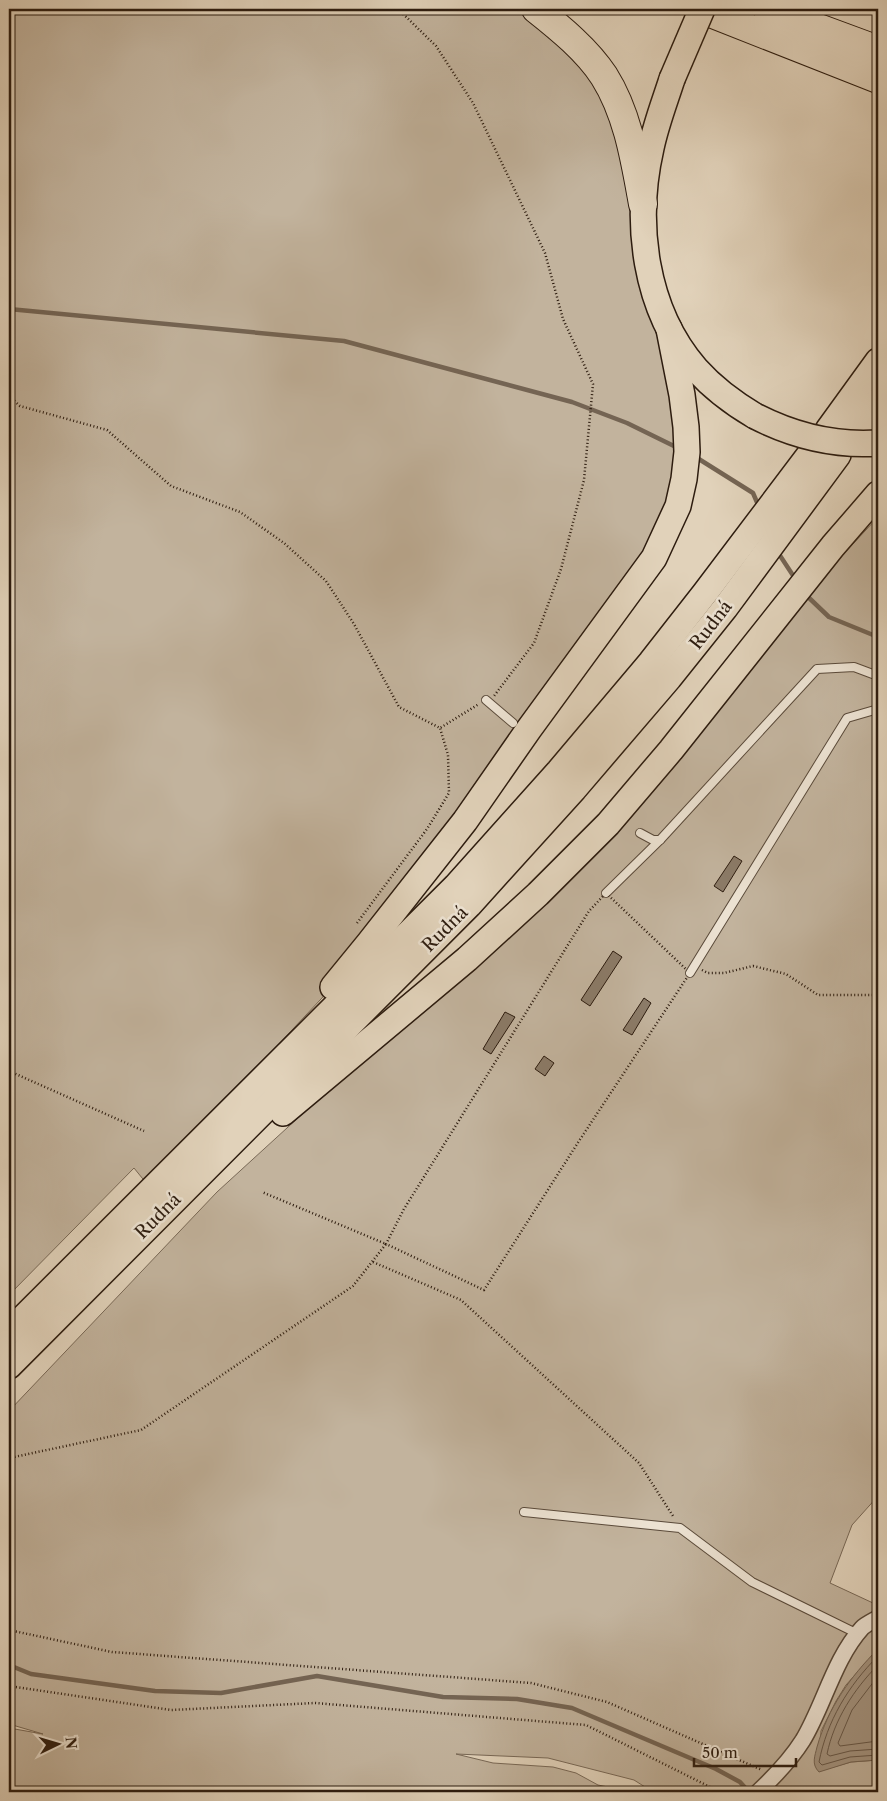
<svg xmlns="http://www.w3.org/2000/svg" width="887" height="1801" viewBox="0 0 887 1801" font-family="'Libre Caslon Text',serif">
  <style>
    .green { fill: #c2b39d; stroke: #786856 }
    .water { fill: #a49480; stroke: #746453 }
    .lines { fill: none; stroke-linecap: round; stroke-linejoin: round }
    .shore { stroke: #685848; stroke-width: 1 }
    .stream { stroke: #746453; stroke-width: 4.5 }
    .building { fill: #8b7b68; stroke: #2d1c0f }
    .service-casing { stroke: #5a4a3a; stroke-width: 10 }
    .minor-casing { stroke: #5a4a3a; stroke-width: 18 }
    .trunk-casing { stroke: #2d1c0f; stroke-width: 28 }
    .motorway-casing { stroke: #2d1c0f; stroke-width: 30 }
    .path { stroke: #2d1c0f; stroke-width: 2.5; stroke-dasharray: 1 2.5; stroke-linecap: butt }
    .service { stroke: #ece2d2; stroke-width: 8 }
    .minor { stroke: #ece2d2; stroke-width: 15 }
    .trunk { stroke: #e1d2ba; stroke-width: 25 }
    .motorway { stroke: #e1d2ba; stroke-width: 28 }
    .trunk-bridge-casing { stroke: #2d1c0f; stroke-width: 28; stroke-linecap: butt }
    .trunk-bridge { stroke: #e1d2ba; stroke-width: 25 }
    .labels { text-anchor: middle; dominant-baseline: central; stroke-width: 5; stroke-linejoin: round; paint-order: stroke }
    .street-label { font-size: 18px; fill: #2d1c0f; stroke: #ece2d2 }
  </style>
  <rect width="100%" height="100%" fill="#e1d2ba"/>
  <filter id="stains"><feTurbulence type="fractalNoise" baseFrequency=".004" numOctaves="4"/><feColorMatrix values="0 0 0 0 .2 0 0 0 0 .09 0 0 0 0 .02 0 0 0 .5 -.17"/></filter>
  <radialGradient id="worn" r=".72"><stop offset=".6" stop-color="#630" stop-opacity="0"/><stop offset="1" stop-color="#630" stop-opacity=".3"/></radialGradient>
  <g class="green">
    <path d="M14,9H536L603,75L669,329L678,506L335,984L263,1061L259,1080L151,1189L134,1168L9,1295V11Z"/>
    <path d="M878,517V1496L852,1525L830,1583L873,1603L878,1602V1649L846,1685L836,1701L821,1731L819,1771L851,1762L878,1760V1792H653L634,1780L548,1758L456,1754L493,1763L553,1767L576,1773L598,1785L633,1792H9V1728L43,1734L9,1724V1411L217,1192L627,817L827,572Z"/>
  </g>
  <path class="water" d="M878,1649V1760L851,1762L819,1772C811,1764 815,1756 817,1747C828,1708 850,1677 878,1649Z"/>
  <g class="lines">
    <g class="shore">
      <path d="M878,1656C848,1686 827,1721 819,1762L822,1765L850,1757L878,1755"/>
      <path d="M878,1665C854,1689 834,1720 827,1754L830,1756L850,1751L878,1749"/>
      <path d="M878,1676L852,1710L838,1743L840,1746L878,1741"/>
    </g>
    <g class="stream">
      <path d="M9,309L344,341L572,402L627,423L678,448"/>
      <path d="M694,456L753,493L759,507"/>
      <path d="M777,551L796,580"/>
      <path d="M806,595L829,617L878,637"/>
      <path d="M9,1665L31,1674L155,1691L221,1693L317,1676L443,1697L517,1699L572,1708L716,1769L740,1782L749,1792"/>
    </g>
  </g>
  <g class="building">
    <path d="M734,856L742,861L723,892L714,886Z"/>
    <path d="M613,951L622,957L590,1006L581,1000Z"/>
    <path d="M644,998L651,1003L632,1035L623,1030Z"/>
    <path d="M505,1012L515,1017L491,1054L483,1049Z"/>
    <path d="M544,1056L554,1063L545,1076L535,1069Z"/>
  </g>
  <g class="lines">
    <g class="service-casing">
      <g id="service">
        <path d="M486,700L513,723"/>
        <path d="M640,833L653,840H660"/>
        <path d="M606,893L660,840L817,669L854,667L878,676"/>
        <path d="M690,973L847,718L878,709"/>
        <path d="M524,1512L680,1528L752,1582L858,1634"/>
      </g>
    </g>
    <g class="minor-casing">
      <path id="minor" d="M758,1792C774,1777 791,1759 803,1740C824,1705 834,1659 862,1628C866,1624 873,1621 878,1618"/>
    </g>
    <g class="trunk-casing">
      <g id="trunk">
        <path d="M672,79C665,101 656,124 651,148C634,222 644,309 696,369C713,388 733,403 755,416"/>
        <path d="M828,430L878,361"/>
        <path d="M854,433L878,401"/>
        <path d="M333,987L369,943L465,821L529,729L654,558L678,506L684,479L687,452L686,427L682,395L669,329"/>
        <path d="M283,1113L467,959L538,894L608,824L671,750L833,546L878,494"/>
        <path d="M9,1332L456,886L559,771L651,662L705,593L813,450"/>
        <path d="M9,1366L469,905L574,789L669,678L725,608L838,455"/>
      </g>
    </g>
    <g class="motorway-casing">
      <g id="motorway">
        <path d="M536,9C560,28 587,50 604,76C628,114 635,160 643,204"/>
        <path d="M767,9L878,50"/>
        <path d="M713,14L878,79"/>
      </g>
    </g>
    <g class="path">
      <path d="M398,9L436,46L473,103L545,253L563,319L593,384L584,480L561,569L534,643L494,696"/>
      <path d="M9,396L20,406L107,430L171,486L240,512L284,543L326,581L354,624L399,707L440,728L479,704"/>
      <path d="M606,893L690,973L579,1141L484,1290L386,1244L404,1209L589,911Z"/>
      <path d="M357,923L427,829L449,793L448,755L440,728"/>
      <path d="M702,970L708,973H724L753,966L786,974L818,995H878"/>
      <path d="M9,1071L144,1131"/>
      <path d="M373,1262L461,1300L639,1463L673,1516"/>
      <path d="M9,1461L14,1457L141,1430L353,1286L386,1244L262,1192"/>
      <path d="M9,1630L112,1652L531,1683L607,1702L762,1770"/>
      <path d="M9,1686L171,1710L315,1703L586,1725L720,1792"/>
    </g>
    <use href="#service" class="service"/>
    <use href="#minor" class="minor"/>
    <use href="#trunk" class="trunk"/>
    <use href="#motorway" class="motorway"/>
    <g class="trunk-bridge-casing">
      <g id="trunk-bridge">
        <path d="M672,79L702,9"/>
        <path d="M755,416C794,436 834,446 878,443"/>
      </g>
    </g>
    <use href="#trunk-bridge" class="trunk-bridge"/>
  </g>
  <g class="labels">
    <g class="street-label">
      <text transform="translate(711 625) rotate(-52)">Rudná</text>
      <text transform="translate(445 929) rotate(-45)">Rudná</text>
      <text transform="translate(158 1216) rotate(-45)">Rudná</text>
    </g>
  </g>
  <rect width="887" height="1801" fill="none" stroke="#e1d2ba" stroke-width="30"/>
  <rect x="10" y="10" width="867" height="1781" fill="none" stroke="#2d1c0f" stroke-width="2.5"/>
  <rect x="15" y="15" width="857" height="1771" fill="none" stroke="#2d1c0f"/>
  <g transform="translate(58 1744) rotate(85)" stroke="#ece2d2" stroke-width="4" paint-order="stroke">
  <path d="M0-4L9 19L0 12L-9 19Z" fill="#2d1c0f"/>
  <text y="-8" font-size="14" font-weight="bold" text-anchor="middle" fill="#2d1c0f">N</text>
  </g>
  <path d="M694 1758v8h102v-8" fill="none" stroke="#2d1c0f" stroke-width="2.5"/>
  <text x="702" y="1758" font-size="15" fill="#2d1c0f" stroke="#ece2d2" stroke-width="4" paint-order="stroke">50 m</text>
  <rect width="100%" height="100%" filter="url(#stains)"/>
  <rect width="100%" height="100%" fill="url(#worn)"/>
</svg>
